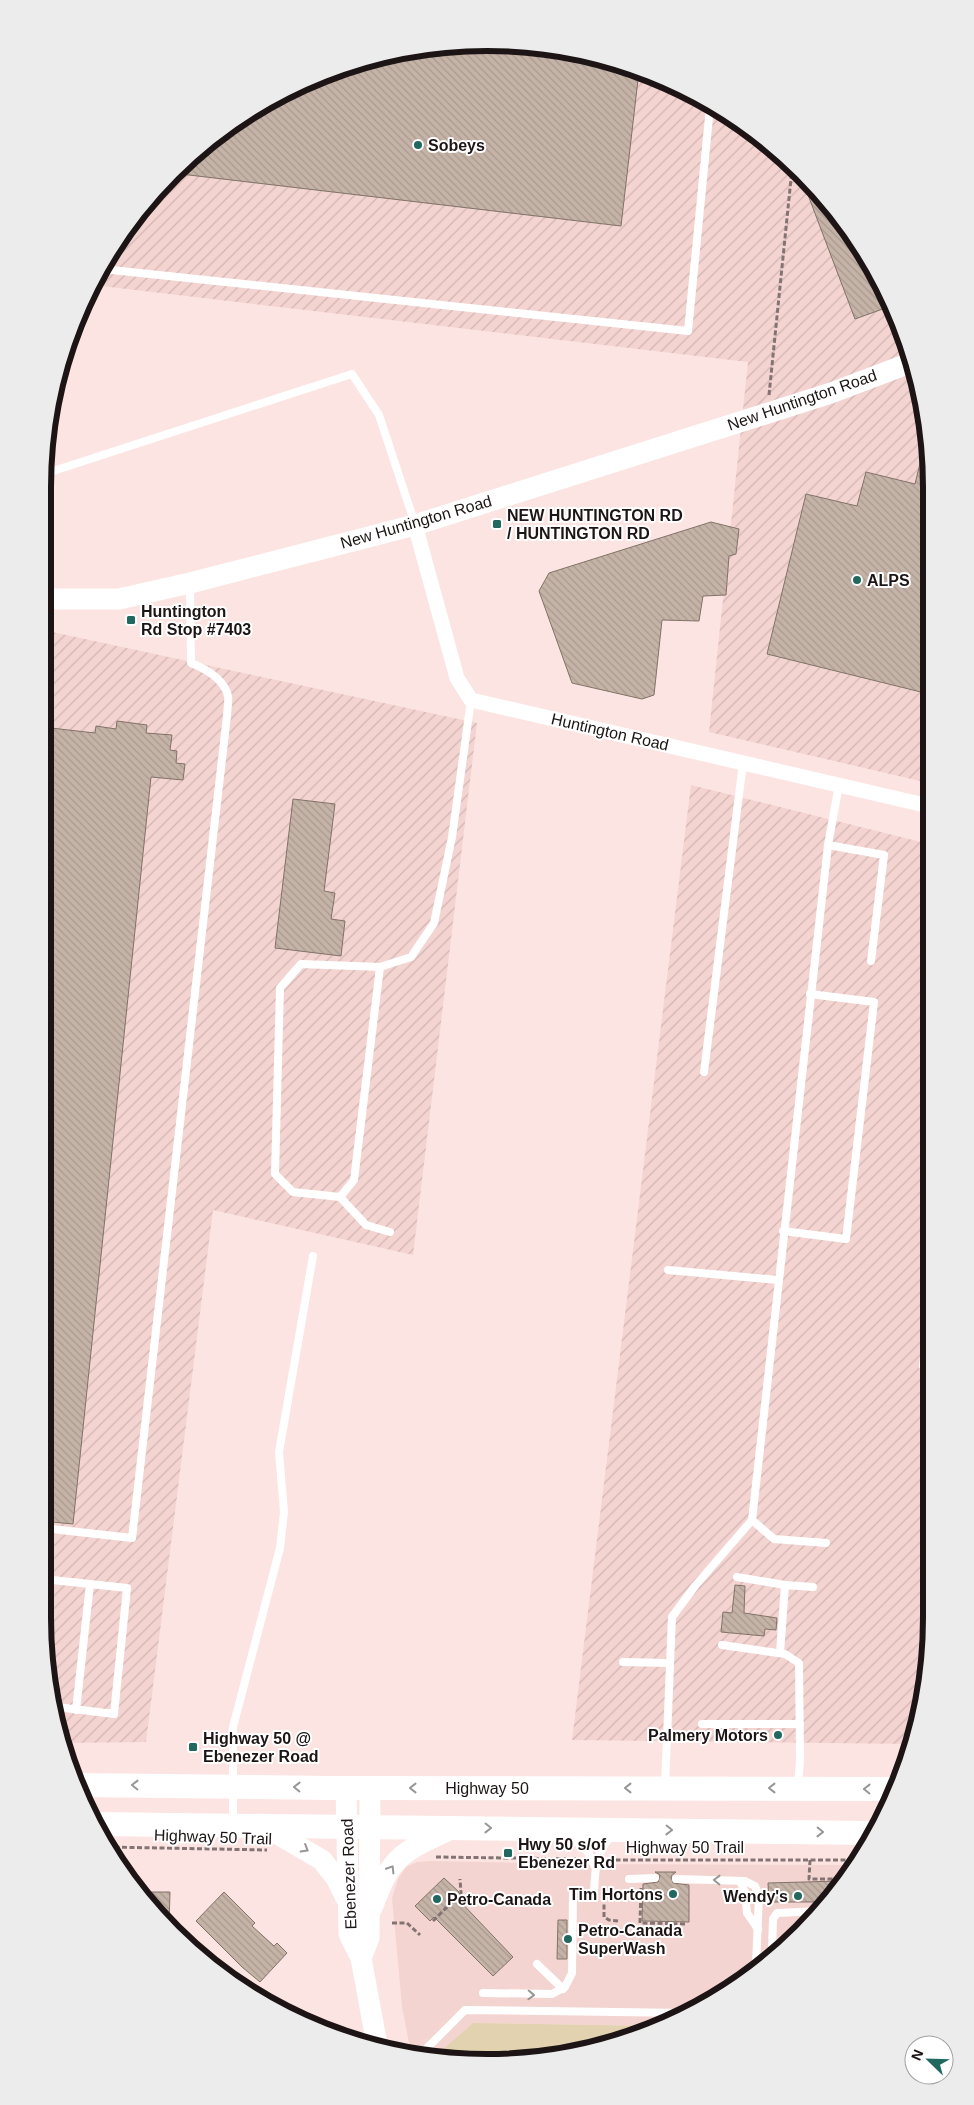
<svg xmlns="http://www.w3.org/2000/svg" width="974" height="2105" viewBox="0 0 974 2105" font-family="Helvetica,sans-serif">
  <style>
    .built { fill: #f4d4d1 }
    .industrial { fill: url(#industrial-furrows) }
    .grass { fill: #e2d2af }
    .building { fill: url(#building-back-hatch); stroke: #827267 }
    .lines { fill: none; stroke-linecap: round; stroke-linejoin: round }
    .path { stroke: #837473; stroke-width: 3; stroke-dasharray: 5 2.5; stroke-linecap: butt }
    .lane { stroke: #fff; stroke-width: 8 }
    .street { stroke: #fff; stroke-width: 15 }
    .secondary { stroke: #fff; stroke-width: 21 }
    .primary { stroke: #fff; stroke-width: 24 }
    .oneway { stroke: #999696 }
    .poi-dot { fill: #21685e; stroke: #fff; stroke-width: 2 }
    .labels { text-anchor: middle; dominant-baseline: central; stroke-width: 4; stroke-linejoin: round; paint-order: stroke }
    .poi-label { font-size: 16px; font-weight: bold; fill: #1d1515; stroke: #fff; text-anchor: start }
    .street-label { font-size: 16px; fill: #1d1515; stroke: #fff }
    .rim { fill: none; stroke: #1d1515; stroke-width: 6 }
  </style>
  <defs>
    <pattern id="industrial-furrows" width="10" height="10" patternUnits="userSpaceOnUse" patternTransform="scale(1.25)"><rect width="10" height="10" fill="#f4d4d1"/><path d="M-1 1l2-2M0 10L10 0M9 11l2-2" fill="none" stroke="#d1b5b3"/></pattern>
    <pattern id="building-back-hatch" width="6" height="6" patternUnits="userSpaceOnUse" patternTransform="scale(1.25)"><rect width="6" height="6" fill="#c5b3a7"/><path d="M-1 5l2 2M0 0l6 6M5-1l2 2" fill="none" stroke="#a9998f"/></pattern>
  </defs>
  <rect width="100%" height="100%" fill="#fce4e2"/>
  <path class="built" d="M431,1861L581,1864L850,1865L821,1911L709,2003L659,2026L473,2023L436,2055L411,2054L402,2006L392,1898L398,1879L406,1867L417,1862Z"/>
  <g class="industrial">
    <path d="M487,43L573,51L657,76L757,134L839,216L898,317L928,429L929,783L709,732L748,362L93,285L117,240L172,173L240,118L317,76Z"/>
    <path d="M43,630L477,723L413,1255L213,1210L146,1742L63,1743L43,1618Z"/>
    <path d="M691,785L929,844L931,1618L923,1705L911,1744L572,1740Z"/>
  </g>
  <path class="grass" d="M473,2023L659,2026L630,2039L545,2059L436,2055Z"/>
  <g class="building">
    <path d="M487,42L573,51L639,71L621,226L172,173L240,118L317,76L400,51Z"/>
    <path d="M802,179L839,216L891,306L855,319Z"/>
    <path d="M923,451L928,452L929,694L767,654L806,494L857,506L866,472L915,484Z"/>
    <path d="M711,522L739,529L736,554L729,556L726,595L703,596L699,621L662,620L654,695L642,699L572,683L539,591L549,573Z"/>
    <path d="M117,721L147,725L146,733L172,735L170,750L177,751L176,763L185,764L183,780L151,777L73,1524L42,1521V727L95,733L96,726L116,729Z"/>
    <path d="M293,799L335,804L324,891L335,893L331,919L345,921L341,956L275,948Z"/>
    <path d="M735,1585L745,1586L744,1613L777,1618L776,1630L765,1629L764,1636L721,1632L723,1612L732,1613Z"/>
    <path d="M655,1872H676L671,1876L673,1883L689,1885V1922L642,1921L643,1884L658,1882L660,1875Z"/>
    <path d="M444,1878L459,1892L455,1896L513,1957L493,1976L434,1917L430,1921L415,1906Z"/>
    <path d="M840,1881L827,1902H769L768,1883Z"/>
    <path d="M139,1892H170L169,1925L153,1911Z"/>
    <path d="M224,1892L255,1923L252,1926L274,1946L277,1943L287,1953L260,1982L242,1967L196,1921Z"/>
    <path d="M558,1920H567V1959H557Z"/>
  </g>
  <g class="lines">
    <g class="path">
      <path d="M769,395L792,169"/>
      <path d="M107,1847L267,1850"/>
      <path d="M436,1857L580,1859"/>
      <path d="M608,1860H853"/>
      <path d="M810,1860L809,1879H841"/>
      <path d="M641,1888L640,1923L687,1924"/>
      <path d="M604,1897V1917L609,1920L618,1921"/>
      <path d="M433,1921L461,1893L460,1879"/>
      <path d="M392,1923H407L420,1935"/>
    </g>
    <g class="lane">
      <path d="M102,269L688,331L710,107"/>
      <path d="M44,474L352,374L379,415L415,524"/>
      <path d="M828,845L884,855L871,961"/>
      <path d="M380,967L354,1180L340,1197L293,1192L275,1174L280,988L301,964L380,967L411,957L434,923L452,837L471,700"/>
      <path d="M704,1072L743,763"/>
      <path d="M340,1197L366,1225L390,1232"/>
      <path d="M783,1231L846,1239L874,1002L810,994"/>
      <path d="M668,1270L778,1280"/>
      <path d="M930,1304L923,1366L931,1367"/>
      <path d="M752,1520L774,1539L826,1543"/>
      <path d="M43,1528L132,1538L227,716C227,710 229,702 228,696C224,679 206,669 191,663L190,585"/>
      <path d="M737,1577L785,1585"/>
      <path d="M43,1579L127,1588L114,1714L57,1707"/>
      <path d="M45,1631L50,1580"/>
      <path d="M722,1645L785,1654L799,1663L800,1761L798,1786"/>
      <path d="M780,1653L785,1585L813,1587"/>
      <path d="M623,1662L670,1663"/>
      <path d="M76,1710L90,1584"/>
      <path d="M702,1724H800"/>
      <path d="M665,1786L672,1617L695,1586L752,1520L828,845L839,785"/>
      <path d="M233,1823V1727L280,1548L284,1512L279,1452L313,1256"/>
      <path d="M570,1836L588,1852L595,1867"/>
      <path d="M629,1879L655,1878"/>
      <path d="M676,1879L745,1881L755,1886L759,1896L756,1964"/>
      <path d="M740,1881L745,1892L747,1913L758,1929"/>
      <path d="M594,1893C595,1872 595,1851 613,1835"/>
      <path d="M772,1951L773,1919L777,1913L821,1911"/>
      <path d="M537,1964L563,1989"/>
      <path d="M483,1993L552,1994L565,1987L572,1973L573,1894"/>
      <path d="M417,2055L424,2051L465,2010L686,2013"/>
    </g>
    <path class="street" d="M415,525L457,678L471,700L929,806"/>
    <g class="secondary">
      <path d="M43,598L57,599H119L190,583L415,525L831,393L910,363"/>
      <path d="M346,1788L349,1934L361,1958L377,2045"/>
      <path d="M262,1825L322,1860L336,1878L346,1898"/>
      <path d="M372,1908C378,1893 384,1875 395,1863C409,1846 436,1837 455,1827"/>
      <path d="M361,1958L369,1938L370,1788"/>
    </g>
    <g class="primary">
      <path d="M77,1785L330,1788L897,1789"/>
      <path d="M94,1824L870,1833"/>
    </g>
  </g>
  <defs><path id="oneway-chevron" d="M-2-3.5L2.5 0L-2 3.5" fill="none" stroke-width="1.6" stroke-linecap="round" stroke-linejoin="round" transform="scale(1.25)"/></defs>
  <g class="oneway">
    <use href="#oneway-chevron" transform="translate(135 1785) rotate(-179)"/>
    <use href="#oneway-chevron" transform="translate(297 1787) rotate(-179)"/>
    <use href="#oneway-chevron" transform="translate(413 1788) rotate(-180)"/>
    <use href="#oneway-chevron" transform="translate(628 1788) rotate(-180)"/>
    <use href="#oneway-chevron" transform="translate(772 1788) rotate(180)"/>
    <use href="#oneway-chevron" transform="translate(867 1789) rotate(-179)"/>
    <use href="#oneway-chevron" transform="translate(488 1828) rotate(1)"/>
    <use href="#oneway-chevron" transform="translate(669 1830) rotate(1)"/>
    <use href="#oneway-chevron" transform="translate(820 1832) rotate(1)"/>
    <use href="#oneway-chevron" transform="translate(305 1849) rotate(31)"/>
    <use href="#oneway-chevron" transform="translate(391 1869) rotate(-58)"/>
    <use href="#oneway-chevron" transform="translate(717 1880) rotate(-179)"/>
    <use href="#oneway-chevron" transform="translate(531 1995) rotate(2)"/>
  </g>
  <g class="poi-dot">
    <circle cx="418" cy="145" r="5"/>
    <rect x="492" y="519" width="10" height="10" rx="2.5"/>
    <circle cx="857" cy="580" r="5"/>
    <rect x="126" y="615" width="10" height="10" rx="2.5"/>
    <circle cx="778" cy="1735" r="5"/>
    <rect x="188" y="1742" width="10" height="10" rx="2.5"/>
    <rect x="503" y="1848" width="10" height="10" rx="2.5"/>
    <circle cx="673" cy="1894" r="5"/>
    <circle cx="798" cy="1896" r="5"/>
    <circle cx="437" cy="1899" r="5"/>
    <circle cx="568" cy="1939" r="5"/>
  </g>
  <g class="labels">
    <g class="poi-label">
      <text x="428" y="145">Sobeys</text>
      <text x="507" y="515">NEW HUNTINGTON RD<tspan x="507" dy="18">/ HUNTINGTON RD</tspan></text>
      <text x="867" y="580">ALPS</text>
      <text x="141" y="611">Huntington<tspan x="141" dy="18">Rd Stop #7403</tspan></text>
      <text x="768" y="1735" text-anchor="end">Palmery Motors</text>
      <text x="203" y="1738">Highway 50 @<tspan x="203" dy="18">Ebenezer Road</tspan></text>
      <text x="518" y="1844">Hwy 50 s/of<tspan x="518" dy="18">Ebenezer Rd</tspan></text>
      <text x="663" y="1894" text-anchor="end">Tim Hortons</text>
      <text x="788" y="1896" text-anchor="end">Wendy's</text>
      <text x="447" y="1899">Petro-Canada</text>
      <text x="578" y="1930">Petro-Canada<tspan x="578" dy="18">SuperWash</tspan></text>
    </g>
    <g class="street-label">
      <text transform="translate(802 400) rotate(-19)">New Huntington Road</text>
      <text transform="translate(416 522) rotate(-16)">New Huntington Road</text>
      <text transform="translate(610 732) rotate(13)">Huntington Road</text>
      <text x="487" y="1788">Highway 50</text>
      <text transform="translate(213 1837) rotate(2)">Highway 50 Trail</text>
      <text x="685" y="1847">Highway 50 Trail</text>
      <text transform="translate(349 1874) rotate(-92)">Ebenezer Road</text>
    </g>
  </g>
  <path d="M0 0H974V2105H0ZM487 51H487A436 436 0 0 1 923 487V1618A436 436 0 0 1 487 2054H487A436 436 0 0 1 51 1618V487A436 436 0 0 1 487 51Z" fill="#edecec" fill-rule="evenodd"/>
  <path class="rim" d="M487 51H487A436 436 0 0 1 923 487V1618A436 436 0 0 1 487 2054H487A436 436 0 0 1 51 1618V487A436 436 0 0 1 487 51Z"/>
  <g transform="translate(929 2060) rotate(293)"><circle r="24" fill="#ffffff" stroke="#a5a1a1"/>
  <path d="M0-4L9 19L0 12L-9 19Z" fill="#21685e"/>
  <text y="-8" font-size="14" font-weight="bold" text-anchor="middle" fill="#1d1515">N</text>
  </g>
</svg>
